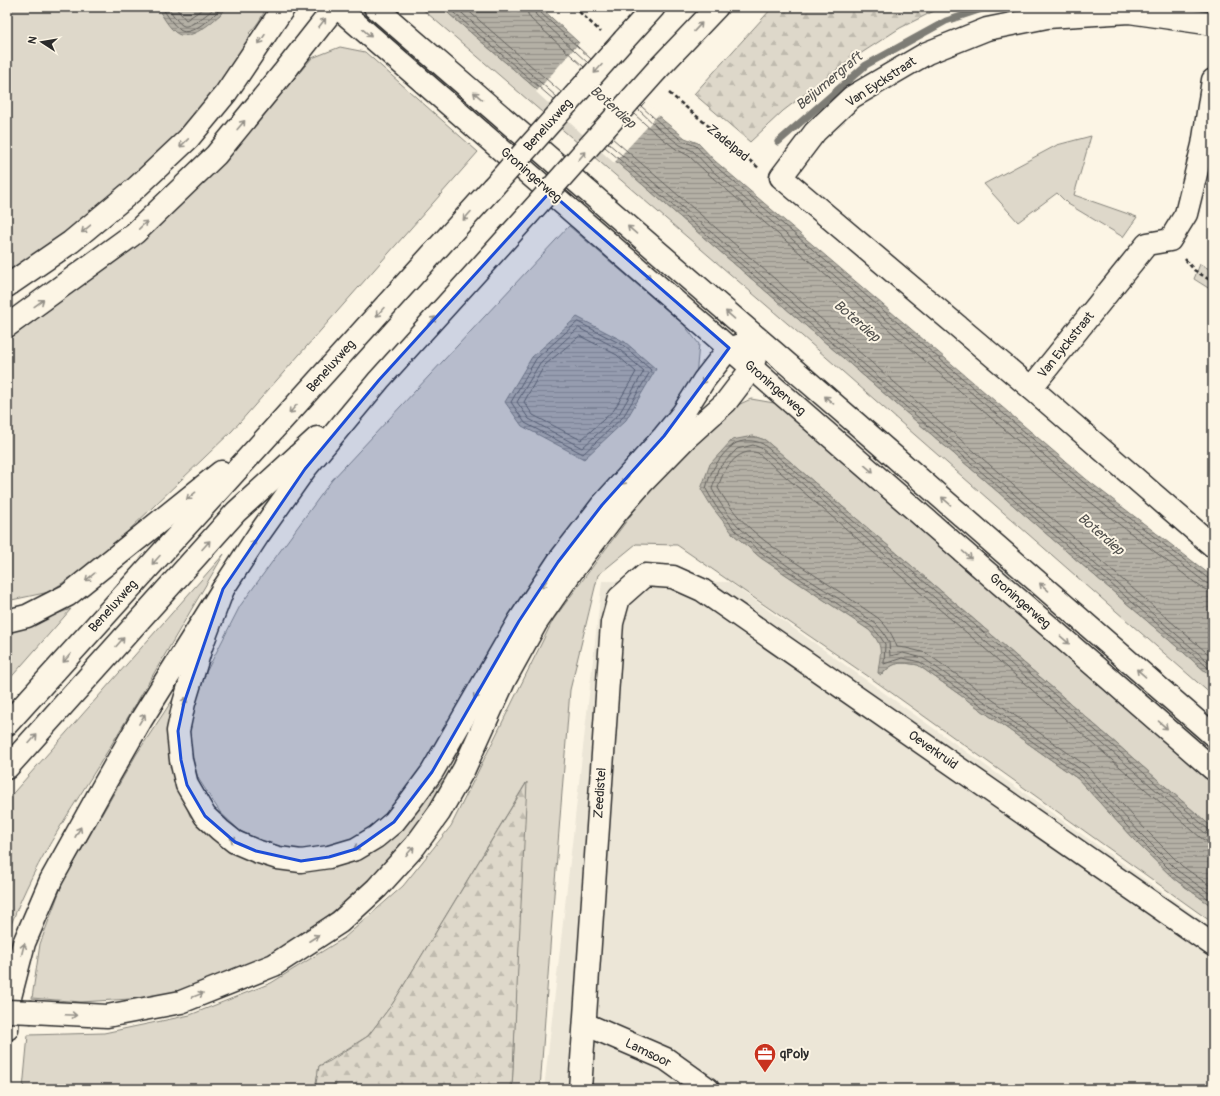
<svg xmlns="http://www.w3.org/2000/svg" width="1220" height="1096" viewBox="0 0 1220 1096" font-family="Pangolin,sans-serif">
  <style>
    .built { fill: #ece6d7 }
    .green { fill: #ded8ca; stroke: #84827a }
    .forest { fill: url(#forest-firs); stroke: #84827a }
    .water { fill: url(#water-rules); stroke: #7d7b74 }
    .pier { fill: #fcf5e5 }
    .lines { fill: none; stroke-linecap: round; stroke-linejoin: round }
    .shore { stroke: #62605c; stroke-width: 1 }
    .stream { stroke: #7d7b74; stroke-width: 7 }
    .minor-casing { stroke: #2b2b2b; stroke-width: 25 }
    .primary-casing { stroke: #2b2b2b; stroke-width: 25 }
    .trunk-casing { stroke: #2b2b2b; stroke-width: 25 }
    .path { stroke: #2b2b2b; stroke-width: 2.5; stroke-dasharray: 4 3; stroke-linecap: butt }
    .minor { stroke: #fcf5e5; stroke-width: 22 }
    .primary { stroke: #fcf5e5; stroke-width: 22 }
    .trunk { stroke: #fcf5e5; stroke-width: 22 }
    .trunk-bridge-casing { stroke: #2b2b2b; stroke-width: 25; stroke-linecap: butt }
    .trunk-bridge { stroke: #fcf5e5; stroke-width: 22 }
    .oneway { stroke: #949088 }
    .marked { fill: #1d4ed8; fill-opacity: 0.2; stroke: #1d4ed8; stroke-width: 3; stroke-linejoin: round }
    .labels { text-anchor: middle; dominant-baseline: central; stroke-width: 4; stroke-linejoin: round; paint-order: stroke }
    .street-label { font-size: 13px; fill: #2b2b2b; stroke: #fcf5e5 }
    .poi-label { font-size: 13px; font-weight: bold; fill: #2b2b2b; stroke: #fcf5e5; text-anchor: start }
    .water-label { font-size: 14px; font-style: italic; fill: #545350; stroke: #fcf5e5 }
  </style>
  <defs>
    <pattern id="forest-firs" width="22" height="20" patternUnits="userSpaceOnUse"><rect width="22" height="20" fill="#ded8ca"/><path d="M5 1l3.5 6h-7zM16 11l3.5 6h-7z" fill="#bfbaae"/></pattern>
    <pattern id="water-rules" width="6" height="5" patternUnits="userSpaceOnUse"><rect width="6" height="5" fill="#b4b0a5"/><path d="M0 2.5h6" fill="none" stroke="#938f87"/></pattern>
  </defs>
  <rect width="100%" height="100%" fill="#fcf5e5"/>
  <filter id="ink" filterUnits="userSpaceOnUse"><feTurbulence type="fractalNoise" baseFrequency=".025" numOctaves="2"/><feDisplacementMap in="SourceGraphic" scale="8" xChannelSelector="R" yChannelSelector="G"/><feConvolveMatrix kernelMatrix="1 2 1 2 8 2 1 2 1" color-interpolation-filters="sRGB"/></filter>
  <g filter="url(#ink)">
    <path class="built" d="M602,581L729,582L1213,928V1089H544Z"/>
    <g class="green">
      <path d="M7,7H157L167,22L219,16L227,7H266C262,18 257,25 249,33L253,37L184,136L62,235L7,272Z"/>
      <path d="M420,7H441L534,87L620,165L1213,678V696L802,336Z"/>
      <path d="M340,47L365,52L478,152L232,431L101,557L49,592L7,601V341L122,256L226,157L312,58Z"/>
      <path d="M1091,136L1074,195L1137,217L1123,237L1068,204L1057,193L1018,222L984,184L1057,145Z"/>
      <path d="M569,226L684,325L699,344L696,377L404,798L359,836L314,850L275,848L240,831L220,812L198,778L188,741L196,692L240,606L332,480Z"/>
      <path d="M1200,264L1213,271V291L1194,279Z"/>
      <path d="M751,399L780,404L1213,783V828L977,622L765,440L753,436L733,534L761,558L869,630C885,646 881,654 882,675C894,661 900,662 918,665L1078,779L1134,840L1173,878L1213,907V923L875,681L677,545L636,544L598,575L570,690L551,933L540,1089H512L526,783L393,1003L368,1036L319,1066L315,1089H23L28,1035L104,1033L190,1015L271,983L344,938L403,886L451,826L553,620L645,496L729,409Z"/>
      <path d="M224,554C185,620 147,686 107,752C71,811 28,870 7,937V800Z"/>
      <path d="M71,609L7,682V631Z"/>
      <path d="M173,699L169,758L190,816L225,847L276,869L331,868L381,847L450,773L408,839L357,893L287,947L209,984L146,998L81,1002L32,998L40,944L63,882L136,755Z"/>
    </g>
    <g class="forest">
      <path d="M773,7H942L900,28L843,65L783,111L750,142L694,94Z"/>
      <path d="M527,782L512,1089H315L319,1066L330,1061L368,1036L393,1003Z"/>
    </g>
    <g class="water">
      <path d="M157,7H227C219,17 192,42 178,34C170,30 162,15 157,7Z"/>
      <path d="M441,7H540L664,121L685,138L698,143L715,161L1086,479L1213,577V678L620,165L534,87Z"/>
      <path d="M577,317L625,342L656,369L626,420L584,459L522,426L505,402L532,357Z"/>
      <path d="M753,436L765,440L977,622L1213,828V907L1173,878L1134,840L1078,779L918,665C900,662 894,661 881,675L878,673C880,652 885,647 869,630L761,558L733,534L712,507L701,489L710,464L732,440Z"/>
    </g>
    <path class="pier" d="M580,42L659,114L614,163L536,92Z"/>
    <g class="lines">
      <g class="shore">
        <path d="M162,7C167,15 172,24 180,30C190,38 215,15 222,7"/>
        <path d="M168,7C171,12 179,25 184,26C190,28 211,12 215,7"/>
        <path d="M175,7L186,20L206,7"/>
        <path d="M447,7L554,100"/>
        <path d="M455,7L557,97"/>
        <path d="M464,7L561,92"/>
        <path d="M527,7L528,14L531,19L584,67"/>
        <path d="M533,7L536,15L588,63"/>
        <path d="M538,7L540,12L591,59"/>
        <path d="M641,106L661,124L683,141L696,146L713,164L1083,482L1209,579L1213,580"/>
        <path d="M638,109L658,128L680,145L693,151L709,168L1080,486L1206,583L1213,585"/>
        <path d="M634,114L654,132L676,149L689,156L706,172L1076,491L1202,588L1207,590L1213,591"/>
        <path d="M612,138L1213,658"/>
        <path d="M608,143L1213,666"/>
        <path d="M605,147L1213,672"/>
        <path d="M578,322L623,345L651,370L623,417L583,454L525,423L511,402L536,359Z"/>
        <path d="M579,328L620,350L644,371L619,414L582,448L529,419L517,402L540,363Z"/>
        <path d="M580,336L617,355L636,372L614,410L581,440L533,415L524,402L544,366Z"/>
        <path d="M1213,831L1209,830L975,625L763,444C755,440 741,439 733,445C720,455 709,473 706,489L715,505L736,531L763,554L872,627L879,635L885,644L884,664L902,658L920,662L1081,776L1137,837L1175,875L1213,902"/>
        <path d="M1213,836L1205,833L971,629L761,448L753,445L737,449L718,469L712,489C719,502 729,517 740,528C779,566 833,592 876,624L883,632L889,642L890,656L903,653L923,658L1084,772L1140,833L1178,871L1213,896"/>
        <path d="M1213,842L1206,841L1201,838L967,633L758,453C738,446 722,471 718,488C739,526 772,547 807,570C831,586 855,602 878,618C888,627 893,636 897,647L906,648L926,653L1088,767L1145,829L1182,866L1213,888"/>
      </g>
      <path class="stream" d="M778,142L866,65L946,21L988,7"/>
      <g class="minor-casing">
        <g id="minor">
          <path d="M1213,24L1129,12L1047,17L987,29L927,53L852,97L815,132L781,177L1031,388L1213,546"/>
          <path d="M1031,388L1147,244L1170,240L1186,214L1203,145L1213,80"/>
          <path d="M585,1024L666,1059L708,1089"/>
          <path d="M580,1089L612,623L619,598L645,575L673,577L702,590L1213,945"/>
        </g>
      </g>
      <g class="primary-casing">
        <g id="primary">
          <path d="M337,7L1213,769"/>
          <path d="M375,7L858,425L1213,735"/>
        </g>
      </g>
      <g class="trunk-casing">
        <g id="trunk">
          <path d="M624,40L654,7"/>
          <path d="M657,70L717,7"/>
          <path d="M7,286L71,242L137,187L188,139L226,93L284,7"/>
          <path d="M7,326L135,233L216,155L284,72L335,7"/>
          <path d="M223,589L201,647L184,703L178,731L181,760L187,785L205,816L220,830L235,842L256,851L278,858L301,861L329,857L356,849L376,837L394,822L409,803L432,772L519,621L558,562L602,505L664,436L683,413L704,380L729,348L760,341"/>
          <path d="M7,621L27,616L68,595L221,472"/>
          <path d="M7,724L493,187"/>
          <path d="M7,768L236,512L317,438"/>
          <path d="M32,1012L107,1016L181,1002L274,965L340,922L377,888L415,846L439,813L464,769L504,681L536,623L572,571L616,513L643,482L686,438L726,402L752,368L760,341"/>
          <path d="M7,1029L9,1001L24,943L51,880L105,783L141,720L223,589L259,534L305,469L379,380L527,216"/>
        </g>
      </g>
      <g class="path">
        <path d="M574,7L601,32"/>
        <path d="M669,93L760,169"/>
        <path d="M1185,259L1194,270L1213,282"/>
      </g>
      <use href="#minor" class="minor"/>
      <use href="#primary" class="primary"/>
      <use href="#trunk" class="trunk"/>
      <g class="trunk-bridge-casing">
        <g id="trunk-bridge">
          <path d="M493,187L624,40"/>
          <path d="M527,216L657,70"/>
          <path d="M7,1011L32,1012"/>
        </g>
      </g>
      <use href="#trunk-bridge" class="trunk-bridge"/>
    </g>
    <defs><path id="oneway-shaft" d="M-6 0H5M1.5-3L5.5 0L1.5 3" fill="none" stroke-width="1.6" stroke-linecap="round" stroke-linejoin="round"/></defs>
    <g class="oneway">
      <use href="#oneway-shaft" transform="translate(322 23) rotate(-52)"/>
      <use href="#oneway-shaft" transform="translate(698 27) rotate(-47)"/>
      <use href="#oneway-shaft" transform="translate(367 33) rotate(41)"/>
      <use href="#oneway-shaft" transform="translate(262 39) rotate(124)"/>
      <use href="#oneway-shaft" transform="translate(598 69) rotate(132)"/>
      <use href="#oneway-shaft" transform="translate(478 96) rotate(-139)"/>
      <use href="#oneway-shaft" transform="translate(241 125) rotate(-50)"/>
      <use href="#oneway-shaft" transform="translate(184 143) rotate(136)"/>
      <use href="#oneway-shaft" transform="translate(582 156) rotate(-49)"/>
      <use href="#oneway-shaft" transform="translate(467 216) rotate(132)"/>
      <use href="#oneway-shaft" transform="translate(143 225) rotate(-44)"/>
      <use href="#oneway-shaft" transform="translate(86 229) rotate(140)"/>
      <use href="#oneway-shaft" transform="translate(632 230) rotate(-139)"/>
      <use href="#oneway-shaft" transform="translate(646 275) rotate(41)"/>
      <use href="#oneway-shaft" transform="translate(39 303) rotate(-36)"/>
      <use href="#oneway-shaft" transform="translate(380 312) rotate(132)"/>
      <use href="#oneway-shaft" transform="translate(730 315) rotate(-139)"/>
      <use href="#oneway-shaft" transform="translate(432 321) rotate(-48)"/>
      <use href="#oneway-shaft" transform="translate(705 379) rotate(126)"/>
      <use href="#oneway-shaft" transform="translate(829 400) rotate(-139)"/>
      <use href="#oneway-shaft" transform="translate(293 409) rotate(132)"/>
      <use href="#oneway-shaft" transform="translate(869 469) rotate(41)"/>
      <use href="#oneway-shaft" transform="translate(625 480) rotate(132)"/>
      <use href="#oneway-shaft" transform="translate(191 496) rotate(141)"/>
      <use href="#oneway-shaft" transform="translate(946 501) rotate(-139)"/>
      <use href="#oneway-shaft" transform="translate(206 545) rotate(-48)"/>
      <use href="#oneway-shaft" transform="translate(252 545) rotate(-57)"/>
      <use href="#oneway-shaft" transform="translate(967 555) rotate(41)"/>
      <use href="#oneway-shaft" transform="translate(156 560) rotate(132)"/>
      <use href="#oneway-shaft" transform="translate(90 577) rotate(141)"/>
      <use href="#oneway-shaft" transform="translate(545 583) rotate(124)"/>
      <use href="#oneway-shaft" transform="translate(1044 587) rotate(-139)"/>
      <use href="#oneway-shaft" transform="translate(1065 640) rotate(41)"/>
      <use href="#oneway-shaft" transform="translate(120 642) rotate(-48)"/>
      <use href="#oneway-shaft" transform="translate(67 658) rotate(132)"/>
      <use href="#oneway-shaft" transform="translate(1141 673) rotate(-139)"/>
      <use href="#oneway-shaft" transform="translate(477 694) rotate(120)"/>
      <use href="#oneway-shaft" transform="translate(184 703) rotate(-76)"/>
      <use href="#oneway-shaft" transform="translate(142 719) rotate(-59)"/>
      <use href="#oneway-shaft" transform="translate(1163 725) rotate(41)"/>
      <use href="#oneway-shaft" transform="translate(33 739) rotate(-48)"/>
      <use href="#oneway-shaft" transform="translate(78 832) rotate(-61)"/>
      <use href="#oneway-shaft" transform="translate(235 841) rotate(-148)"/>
      <use href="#oneway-shaft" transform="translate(359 846) rotate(153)"/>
      <use href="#oneway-shaft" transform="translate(410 851) rotate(-48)"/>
      <use href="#oneway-shaft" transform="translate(314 938) rotate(-33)"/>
      <use href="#oneway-shaft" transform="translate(23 949) rotate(-76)"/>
      <use href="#oneway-shaft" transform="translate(198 995) rotate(-22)"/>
      <use href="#oneway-shaft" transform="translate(71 1015) rotate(3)"/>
    </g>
  </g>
  <path class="marked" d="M550,192L729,348L664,436L602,505L558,562L519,621L432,772L394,822L356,849L329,857L301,861L256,851L235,842L205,816L187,785L181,760L178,731L184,703L223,589L305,469L379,380Z"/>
  <defs>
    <g id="office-pin" transform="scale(1.15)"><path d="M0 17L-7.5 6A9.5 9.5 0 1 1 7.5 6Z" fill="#c8321e" stroke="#fcf5e5"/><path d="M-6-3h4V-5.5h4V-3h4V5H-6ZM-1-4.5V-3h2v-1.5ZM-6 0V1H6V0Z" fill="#fff"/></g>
  </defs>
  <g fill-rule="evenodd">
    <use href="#office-pin" x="765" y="1054"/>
  </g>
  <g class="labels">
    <g class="street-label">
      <text transform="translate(881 82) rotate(-33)">Van Eyckstraat</text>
      <text transform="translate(548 125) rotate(-48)">Beneluxweg</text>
      <text transform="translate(728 143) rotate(39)">Zadelpad</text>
      <text transform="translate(531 175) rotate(41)">Groningerweg</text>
      <text transform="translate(1066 345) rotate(-51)">Van Eyckstraat</text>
      <text transform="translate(331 366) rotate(-48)">Beneluxweg</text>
      <text transform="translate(775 388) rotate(41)">Groningerweg</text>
      <text transform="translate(1020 601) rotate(41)">Groningerweg</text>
      <text transform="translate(113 606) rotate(-48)">Beneluxweg</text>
      <text transform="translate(933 750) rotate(35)">Oeverkruid</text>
      <text transform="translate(600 793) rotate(-86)">Zeedistel</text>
      <text transform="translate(648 1053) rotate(26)">Lamsoor</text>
    </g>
    <g class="poi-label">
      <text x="780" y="1054">qPoly</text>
    </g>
    <g class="water-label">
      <text transform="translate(829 81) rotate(-40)">Beijumergraft</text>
      <text transform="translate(613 107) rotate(42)">Boterdiep</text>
      <text transform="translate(857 321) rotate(41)">Boterdiep</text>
      <text transform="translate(1101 534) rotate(41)">Boterdiep</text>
    </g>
  </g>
  <rect width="1220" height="1096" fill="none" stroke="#fcf5e5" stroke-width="24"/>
  <rect x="12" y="12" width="1196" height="1072" fill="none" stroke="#2b2b2b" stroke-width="1.5" filter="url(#ink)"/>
  <g transform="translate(42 42) rotate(282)" stroke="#fcf5e5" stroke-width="3" paint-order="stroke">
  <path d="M0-3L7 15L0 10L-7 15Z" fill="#2b2b2b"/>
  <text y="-6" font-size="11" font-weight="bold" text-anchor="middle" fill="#2b2b2b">N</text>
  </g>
</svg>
